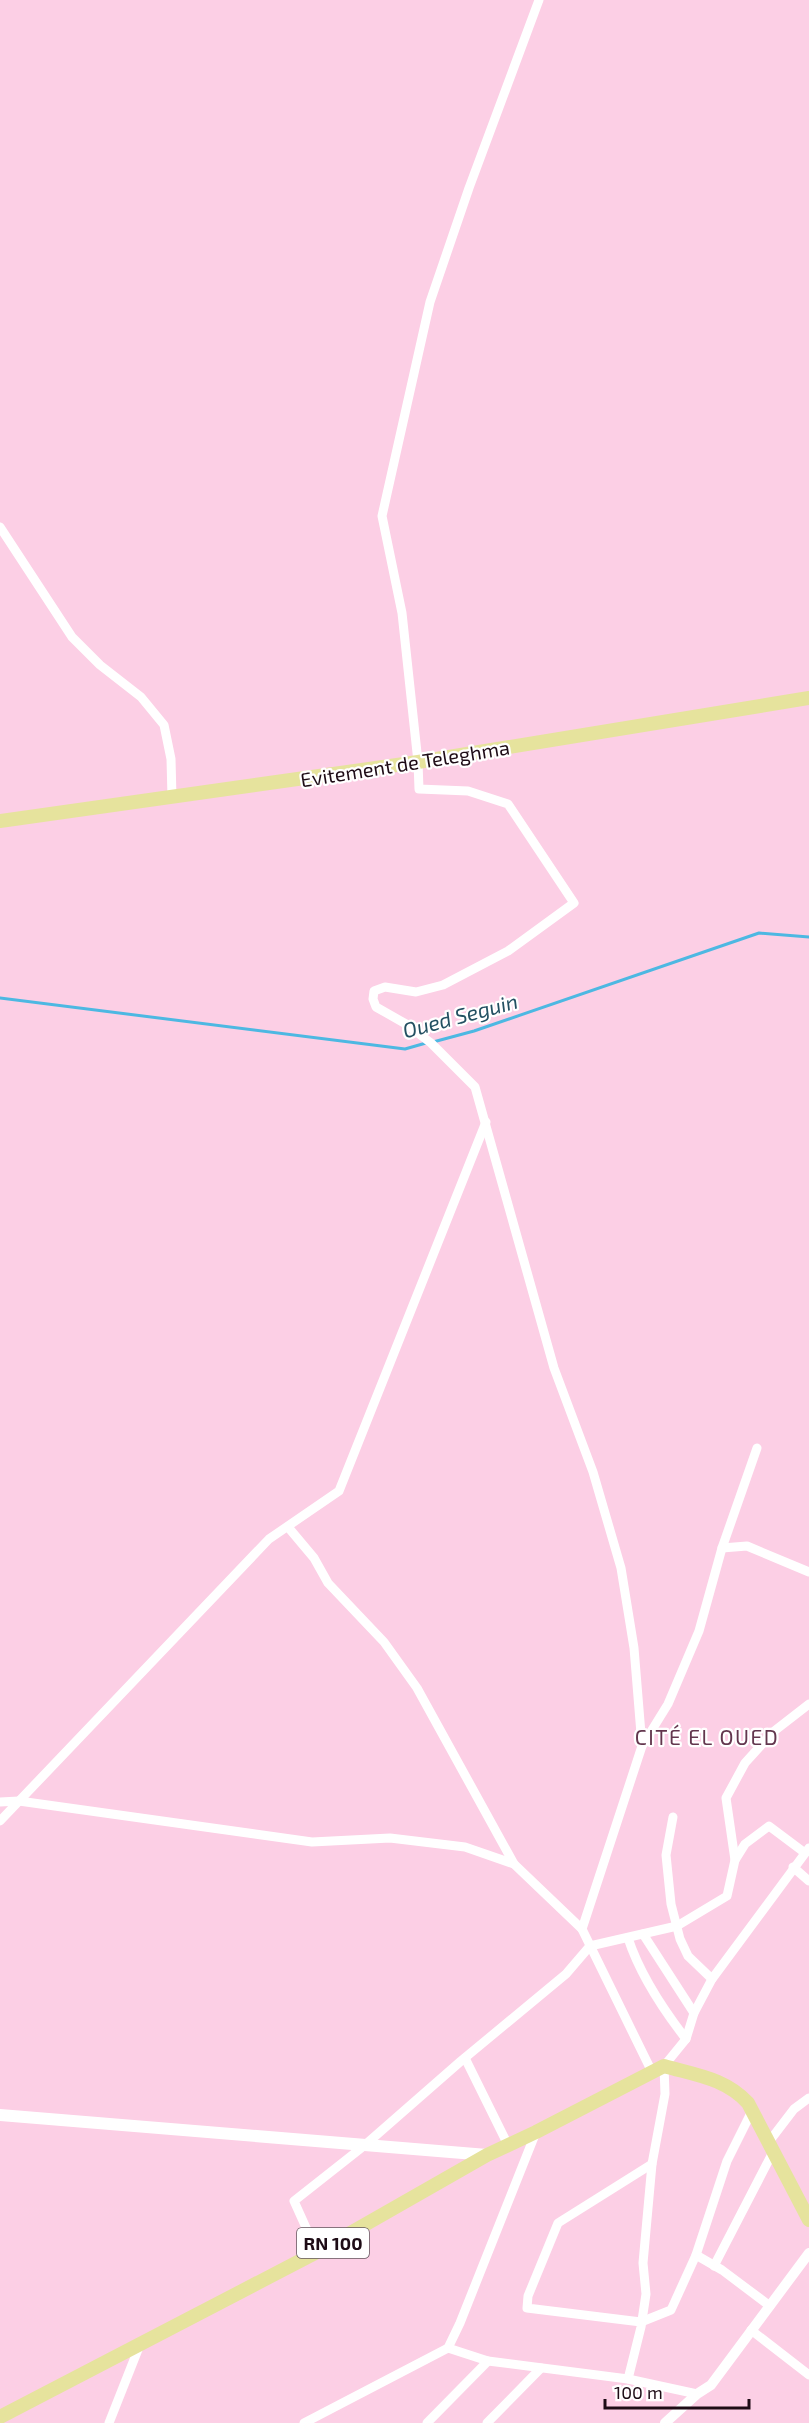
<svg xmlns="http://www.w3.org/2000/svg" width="809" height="2423" viewBox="0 0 809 2423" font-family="'Exo 2',sans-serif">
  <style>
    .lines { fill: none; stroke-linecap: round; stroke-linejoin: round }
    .stream { stroke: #4db8e2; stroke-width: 3 }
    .minor { stroke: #fff; stroke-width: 9 }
    .tertiary { stroke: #fff; stroke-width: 10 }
    .secondary { stroke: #fff; stroke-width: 12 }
    .primary { stroke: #e6e39d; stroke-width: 14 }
    .labels { text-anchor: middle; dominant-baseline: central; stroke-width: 4.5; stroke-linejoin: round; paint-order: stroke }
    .shield { fill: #fff; stroke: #62555c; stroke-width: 1.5 }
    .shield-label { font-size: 18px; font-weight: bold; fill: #1e0c16 }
    .street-label { font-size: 20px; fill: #1e0c16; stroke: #fff }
    .water-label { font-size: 21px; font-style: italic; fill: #235062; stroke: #fff }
    .neighbourhood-label { font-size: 21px; letter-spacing: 1.5px; fill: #63364e; stroke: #fff }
  </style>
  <rect width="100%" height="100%" fill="#fccfe5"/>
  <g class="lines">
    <g class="stream">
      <path d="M0,998L405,1049L426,1043"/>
      <path d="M433,1042L474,1031L759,933L809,937"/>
    </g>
    <g class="minor">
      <path d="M539,0L469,188L430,302L382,516L402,613L418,762L419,789L468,791L508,804L574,903L508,951L443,985L416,992L385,987L374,991L373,999L376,1007L406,1024L431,1043L475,1087L554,1368L593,1472L621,1568L634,1648L642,1746L582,1929L652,2072"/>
      <path d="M0,527L72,637L100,665L141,697L164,725L171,759L172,797"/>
      <path d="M288,1527L314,1558L328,1583L384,1642L417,1688L514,1864"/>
      <path d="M722,1548L747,1546L809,1572"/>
      <path d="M642,1746L668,1704L699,1631L722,1548L757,1448"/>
      <path d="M0,1802L19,1801L312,1842L390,1838L465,1847L514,1864L582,1929"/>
      <path d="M673,1817L666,1855L671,1904L680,1939L688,1956L712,1979"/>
      <path d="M0,1821L269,1539L339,1491L486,1122"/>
      <path d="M735,1860L745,1844L769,1826L805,1853"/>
      <path d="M793,1867L809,1881"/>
      <path d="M643,1934L694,2013"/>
      <path d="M628,1938C640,1975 662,2008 686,2039"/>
      <path d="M465,2058L508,2145"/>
      <path d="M768,2143L794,2109L809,2098"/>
      <path d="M652,2164L558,2223L528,2296L527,2308L641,2322L671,2310L696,2255L727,2161L752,2111"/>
      <path d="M317,2252L294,2201L365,2145L461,2061L566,1974L590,1946L677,1926L727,1896L735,1860L726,1798L745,1763L773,1732L809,1704"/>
      <path d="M696,2255L722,2270L770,2306"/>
      <path d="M714,2266L773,2152"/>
      <path d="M751,2330L809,2375"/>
      <path d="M448,2348L488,2361L628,2379L697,2394"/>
      <path d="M628,2379L641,2327L646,2294L643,2263L652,2164L665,2094L664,2066L686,2039L694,2013L712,1979L809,1848"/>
      <path d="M109,2423L141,2342"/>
      <path d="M304,2423L448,2348L460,2323L536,2132"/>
      <path d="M427,2423L488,2361"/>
      <path d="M487,2423L541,2368"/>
    </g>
    <path class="tertiary" d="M665,2423L697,2394L711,2385L809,2253"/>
    <path class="secondary" d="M0,2115L487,2155"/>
    <g class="primary">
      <path d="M0,821L418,762L809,698"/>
      <path d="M0,2417L317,2252L487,2155L536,2132L664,2066C695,2075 725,2078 748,2103L809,2220"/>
    </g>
  </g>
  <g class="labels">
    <rect class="shield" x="297" y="2228" width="72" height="30" rx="4.5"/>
    <g class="shield-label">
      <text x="333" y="2243">RN 100</text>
    </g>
    <g class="street-label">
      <text transform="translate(405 763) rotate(-9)">Evitement de Teleghma</text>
    </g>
    <g class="water-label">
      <text transform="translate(460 1015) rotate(-15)">Oued Seguin</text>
    </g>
    <g class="neighbourhood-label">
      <text x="707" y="1736">CITÉ EL OUED</text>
    </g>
  </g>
  <path d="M605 2399v9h144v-9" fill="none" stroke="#1e0c16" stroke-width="3"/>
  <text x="614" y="2399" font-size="18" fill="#1e0c16" stroke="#ffffff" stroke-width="4.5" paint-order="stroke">100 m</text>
</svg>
